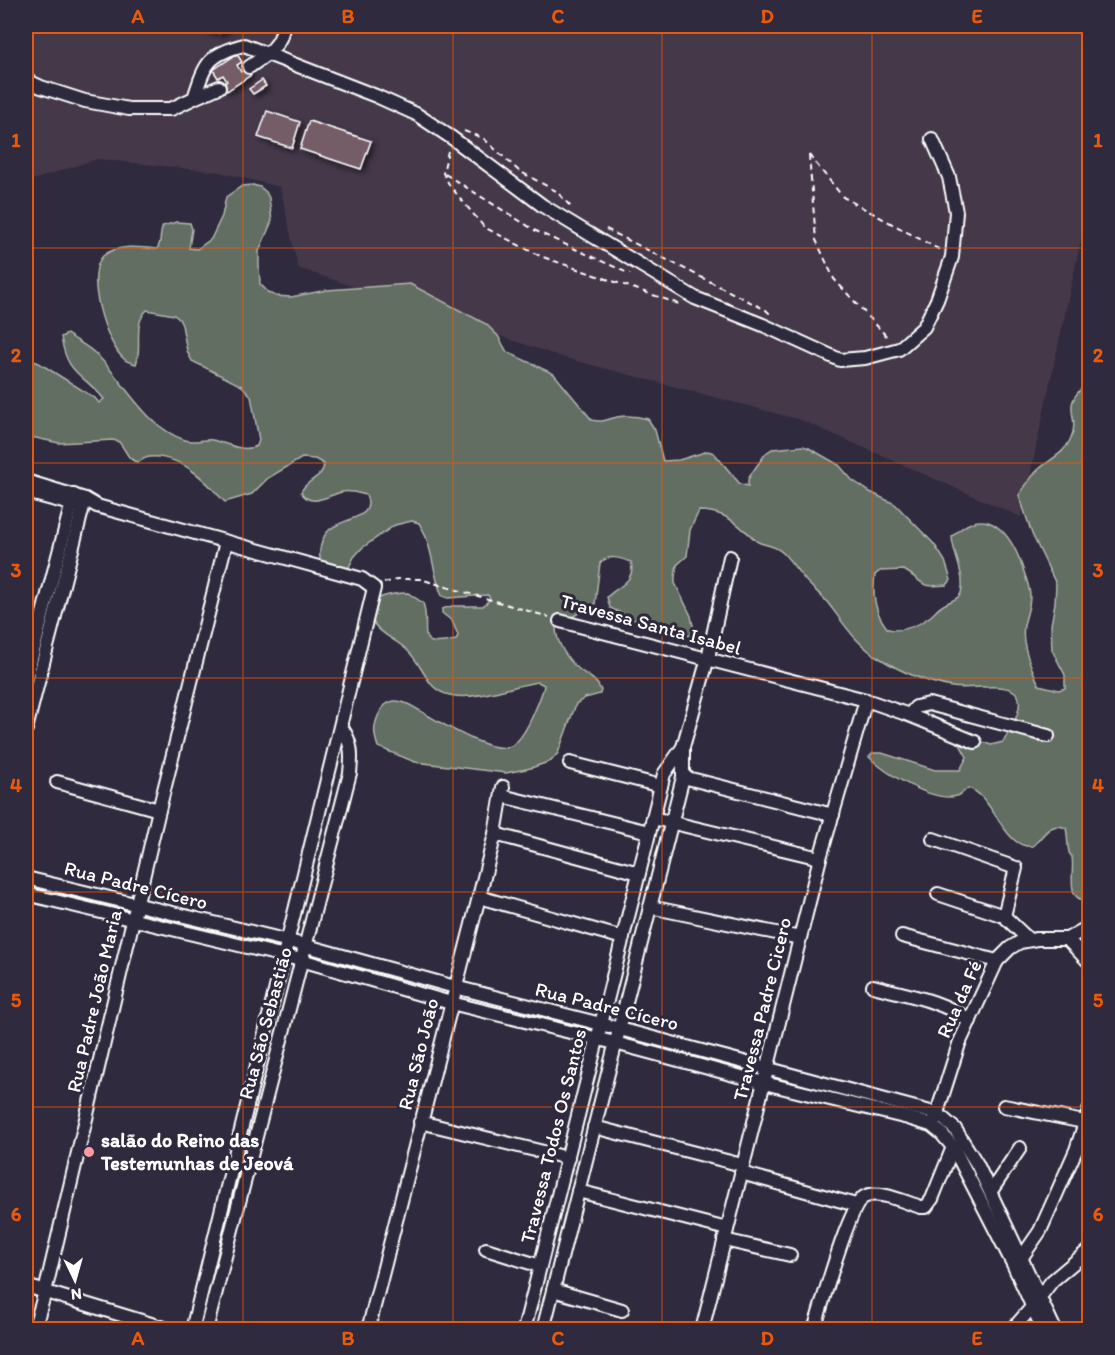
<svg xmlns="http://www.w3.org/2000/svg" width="1115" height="1355" viewBox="0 0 1115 1355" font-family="Itim,sans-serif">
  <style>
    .built { fill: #44394a }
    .green { fill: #636e62; stroke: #b1b6b0; stroke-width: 1.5 }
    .building { fill: #755d67; stroke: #fff; stroke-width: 1.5; filter: url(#shadow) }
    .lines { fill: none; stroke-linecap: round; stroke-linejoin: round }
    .minor-casing { stroke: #fff; stroke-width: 16 }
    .path { stroke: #fff; stroke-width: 2; stroke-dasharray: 6 4.5; stroke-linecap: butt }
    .minor { stroke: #2f2a3d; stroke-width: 12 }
    .grid { fill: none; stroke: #e8590c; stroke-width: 1.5; stroke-opacity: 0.55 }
    .poi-dot { fill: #ff9aa2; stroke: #2f2a3d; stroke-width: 2 }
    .labels { text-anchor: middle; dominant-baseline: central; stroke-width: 6; stroke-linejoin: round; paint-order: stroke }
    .street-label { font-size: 20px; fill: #fff; stroke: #2f2a3d }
    .poi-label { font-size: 20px; font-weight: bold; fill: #fff; stroke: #2f2a3d; text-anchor: start }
    .neatline { fill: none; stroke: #e8590c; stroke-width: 2 }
    .grid-label { font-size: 20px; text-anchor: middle; font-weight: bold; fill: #e8590c }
  </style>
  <defs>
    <filter id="shadow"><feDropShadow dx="3" dy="3" stdDeviation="3" flood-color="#0009"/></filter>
  </defs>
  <rect width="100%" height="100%" fill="#2f2a3d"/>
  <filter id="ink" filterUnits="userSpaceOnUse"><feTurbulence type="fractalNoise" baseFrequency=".0167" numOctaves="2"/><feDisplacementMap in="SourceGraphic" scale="12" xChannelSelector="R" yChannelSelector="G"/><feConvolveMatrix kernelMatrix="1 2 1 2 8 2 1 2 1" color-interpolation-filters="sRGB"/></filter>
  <g filter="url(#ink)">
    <path class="built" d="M26,26H1089V203L1021,517L801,420L565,358L298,268L280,187L219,172L97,159L26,182Z"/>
    <path class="green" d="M253,185L260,187L266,192L269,198L272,221L259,251V266L260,284L269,293L276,296L291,297L327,290L410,284L486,324L498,336L507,352L554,374L592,420C602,423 608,419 617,417C628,415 637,416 648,419L655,430L663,461L679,460L708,451L714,453L740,484L748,486V480L751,474L766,453L772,449L803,446L809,448L839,465L852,480L870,492L895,504L934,544L945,561L951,580L947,585C918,588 926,583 904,570L880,571L875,575C872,595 875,614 888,629C902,632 917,626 928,618C933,615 937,609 942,606C948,601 959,600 961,593C966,575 953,555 952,537C987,500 1012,535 1023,569C1026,578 1030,587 1030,596C1030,613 1021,622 1024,641C1026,657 1033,671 1039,685L1059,690L1065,688V675L1052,650L1051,625L1055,603L1056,584L1032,534L1019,495C1025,487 1031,476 1039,469C1050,459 1064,454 1070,440C1083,414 1056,408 1089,382L1090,848C1086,854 1089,889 1089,900C1064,903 1075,870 1072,857C1071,855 1069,854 1069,852C1067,845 1068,836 1066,828C1049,821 1044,836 1033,846C1004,851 994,795 968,788C964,791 961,795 957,796C933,803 885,773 869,757L873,753H882L935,770H960L967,757L958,741H980L991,745L1003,742C1009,732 1028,703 1015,692C1003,682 969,690 952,687C926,682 903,673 881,659C858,646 846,627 831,607C824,597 814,590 806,581C798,572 791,561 783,553C775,545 766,546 758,542C753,539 749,533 744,530C731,518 718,511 699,511L690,530L687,556L677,565L675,577V583L691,616L695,635C664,639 637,620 610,608L607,597C618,586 636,582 631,562C620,558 609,554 600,563L595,604L572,617L560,620L556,625C555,641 567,660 580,670C590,678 595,678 601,690L600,694L585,698L576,704L558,753L551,761L531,768L506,773L415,762L378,747C374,735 373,728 378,716C381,709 385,702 394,701C405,700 418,710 427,715C445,725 489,752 508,747C523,744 538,704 543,690L544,685L538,682C510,685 455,711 432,685C423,674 418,661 408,651C399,641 383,636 375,625C372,621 370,614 368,608C376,595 394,593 408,593L423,603C432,630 411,650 456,640L458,635L452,621L442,613V609L452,606H483L490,599L488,595L448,598L442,596C432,572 433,545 419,523L412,521L395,525L362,548L354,557L348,569L322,566C318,556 319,548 323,539C333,514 378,524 366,495C358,493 350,490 342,492C328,495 311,509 301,492C306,479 323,479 324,464L315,459L302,458L268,478L252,494L225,502C214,491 204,478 191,470C179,461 151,450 139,462C127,461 127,451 119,442L113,440L59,443L26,436V358L39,363L95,398L99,403L104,399C81,372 67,375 61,337L67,334C77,341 88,346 97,355C126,383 144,426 185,440C194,443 203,439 212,440C227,443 242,453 257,446L259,440L251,396L242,386L192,361L187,351L182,325L179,319L174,315L147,310C132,325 143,346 136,364C132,363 127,362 124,359C106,344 84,274 103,256C116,244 141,247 157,249C162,242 159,234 163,226L176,222L190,223L192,229L189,248L197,249L211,239L222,216L226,197L242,186Z"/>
    <g class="building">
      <path d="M205,26H228L224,31L218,33L213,29L208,32Z"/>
      <path d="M237,54L242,62L237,65L241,72L247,68L251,75L227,91L223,84L227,81L223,75L218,78L213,70Z"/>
      <path d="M262,80L266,86L253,94L249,89Z"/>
      <path d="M267,111L300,122L292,148L258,137Z"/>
      <path d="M309,121L371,141L361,169L300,149Z"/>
    </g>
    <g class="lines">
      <g class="minor-casing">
        <g id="minor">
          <path d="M249,67C265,56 282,46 283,26"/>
          <path d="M26,80L41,87L85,101L129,109H171L194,98C205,64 208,54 244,45L376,96L416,114L452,138L543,206L695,298L763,325L840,360L865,358L899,349L924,327L937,300L952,257L956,212L949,177L932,139"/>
          <path d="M194,98L219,87"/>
          <path d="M26,481L85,499L97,506L362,579L374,588L192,1330"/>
          <path d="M26,492L78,506"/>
          <path d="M560,621L866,700L909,715L975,742"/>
          <path d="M26,678L74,495"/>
          <path d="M909,715L916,707L929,704L1048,736"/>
          <path d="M26,729L85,499"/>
          <path d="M570,763L661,786"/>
          <path d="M683,777L833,815"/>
          <path d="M57,782L159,810"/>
          <path d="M502,796L649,832"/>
          <path d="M653,818L820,858"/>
          <path d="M495,834L639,873"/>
          <path d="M933,839L1016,868L1004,916"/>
          <path d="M26,878L289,941L455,987L601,1024L938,1114L955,1129L977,1164L1055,1330"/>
          <path d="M26,894L301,960L451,1003L615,1043L764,1083L908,1118L931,1125L941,1133L953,1147L1013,1264L1043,1330"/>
          <path d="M938,894L1004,916L1028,939"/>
          <path d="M479,897L623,938"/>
          <path d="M650,907L800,938"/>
          <path d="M902,936L997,961"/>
          <path d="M1067,939L1090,926"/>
          <path d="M873,986C906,995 942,1000 970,1021"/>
          <path d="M1004,1106L1084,1122"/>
          <path d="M935,1119L959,1044L997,961L1010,948L1020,942L1037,939H1067L1090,963"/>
          <path d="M420,1122L568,1158"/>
          <path d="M594,1127L742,1165"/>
          <path d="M741,1173L856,1205"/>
          <path d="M578,1191L727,1229"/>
          <path d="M991,1191L1020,1148"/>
          <path d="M724,1240L790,1255"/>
          <path d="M486,1249L540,1266"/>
          <path d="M1022,1257L1040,1231L1076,1150L1090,1108"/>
          <path d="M26,1286L171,1330"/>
          <path d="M553,1290L622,1310"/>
          <path d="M34,1330L45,1292L159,810L226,542"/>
          <path d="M206,1330L350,773C352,755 352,743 342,728"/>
          <path d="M368,1330L479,897L495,834L503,787"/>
          <path d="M524,1330L664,774L683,747"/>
          <path d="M543,1330L683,777V747L708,658L730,557"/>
          <path d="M702,1330L820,858L866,700"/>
          <path d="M814,1330C821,1308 849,1205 864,1197C879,1189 906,1203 921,1207H926L932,1199L953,1147"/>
          <path d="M1012,1330L1033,1306L1052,1281L1090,1249"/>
        </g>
      </g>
      <g class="path">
        <path d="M464,131L483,138L519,171L556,191L573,209"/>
        <path d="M448,151L443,173L450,186L484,227L540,256L682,305"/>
        <path d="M809,155L816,240L834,279L889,339"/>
        <path d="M809,155L843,197L940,250"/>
        <path d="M445,174L536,231L630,274"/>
        <path d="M606,229L766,310L771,315"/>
        <path d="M384,583L398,579H420L549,617"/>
      </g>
      <use href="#minor" class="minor"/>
    </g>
  </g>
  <path class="grid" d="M243,26V1330M453,26V1330M662,26V1330M872,26V1330M26,248H1090M26,463H1090M26,678H1090M26,892H1090M26,1107H1090"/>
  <circle class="poi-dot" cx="89" cy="1152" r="6"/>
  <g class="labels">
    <g class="street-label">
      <text transform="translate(651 624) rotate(15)">Travessa Santa Isabel</text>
      <text transform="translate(136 885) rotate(14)">Rua Padre Cícero</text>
      <text transform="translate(959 999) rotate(-66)">Rua da Fé</text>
      <text transform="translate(94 1001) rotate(-77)">Rua Padre João Maria</text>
      <text transform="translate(607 1006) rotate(14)">Rua Padre Cícero</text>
      <text transform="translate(762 1009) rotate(-76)">Travessa Padre Cicero</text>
      <text transform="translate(265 1023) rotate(-75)">Rua São Sebastião</text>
      <text transform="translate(418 1054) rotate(-76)">Rua São João</text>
      <text transform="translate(553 1136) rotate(-76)">Travessa Todos Os Santos</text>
    </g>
    <g class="poi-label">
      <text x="101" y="1140">salão do Reino das<tspan x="101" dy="23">Testemunhas de Jeová</tspan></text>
    </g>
  </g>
  <rect width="1115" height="1355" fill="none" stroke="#2f2a3d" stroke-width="66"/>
  <g transform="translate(75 1280) rotate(175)" stroke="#2f2a3d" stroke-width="4.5" paint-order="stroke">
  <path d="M0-4.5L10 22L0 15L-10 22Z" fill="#ffffff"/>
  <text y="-9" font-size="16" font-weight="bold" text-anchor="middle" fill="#ffffff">N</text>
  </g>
  <rect x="33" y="33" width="1049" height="1289" class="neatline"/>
  <g class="grid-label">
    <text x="138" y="23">A</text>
    <text x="348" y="23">B</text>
    <text x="558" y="23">C</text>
    <text x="767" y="23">D</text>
    <text x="977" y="23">E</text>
    <text x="16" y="147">1</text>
    <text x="1098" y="147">1</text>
    <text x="16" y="362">2</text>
    <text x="1098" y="362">2</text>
    <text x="16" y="577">3</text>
    <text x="1098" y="577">3</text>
    <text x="16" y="792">4</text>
    <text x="1098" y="792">4</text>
    <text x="16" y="1007">5</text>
    <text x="1098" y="1007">5</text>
    <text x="16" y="1221">6</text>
    <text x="1098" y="1221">6</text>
    <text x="138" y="1345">A</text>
    <text x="348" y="1345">B</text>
    <text x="558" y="1345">C</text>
    <text x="767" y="1345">D</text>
    <text x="977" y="1345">E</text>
  </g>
</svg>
